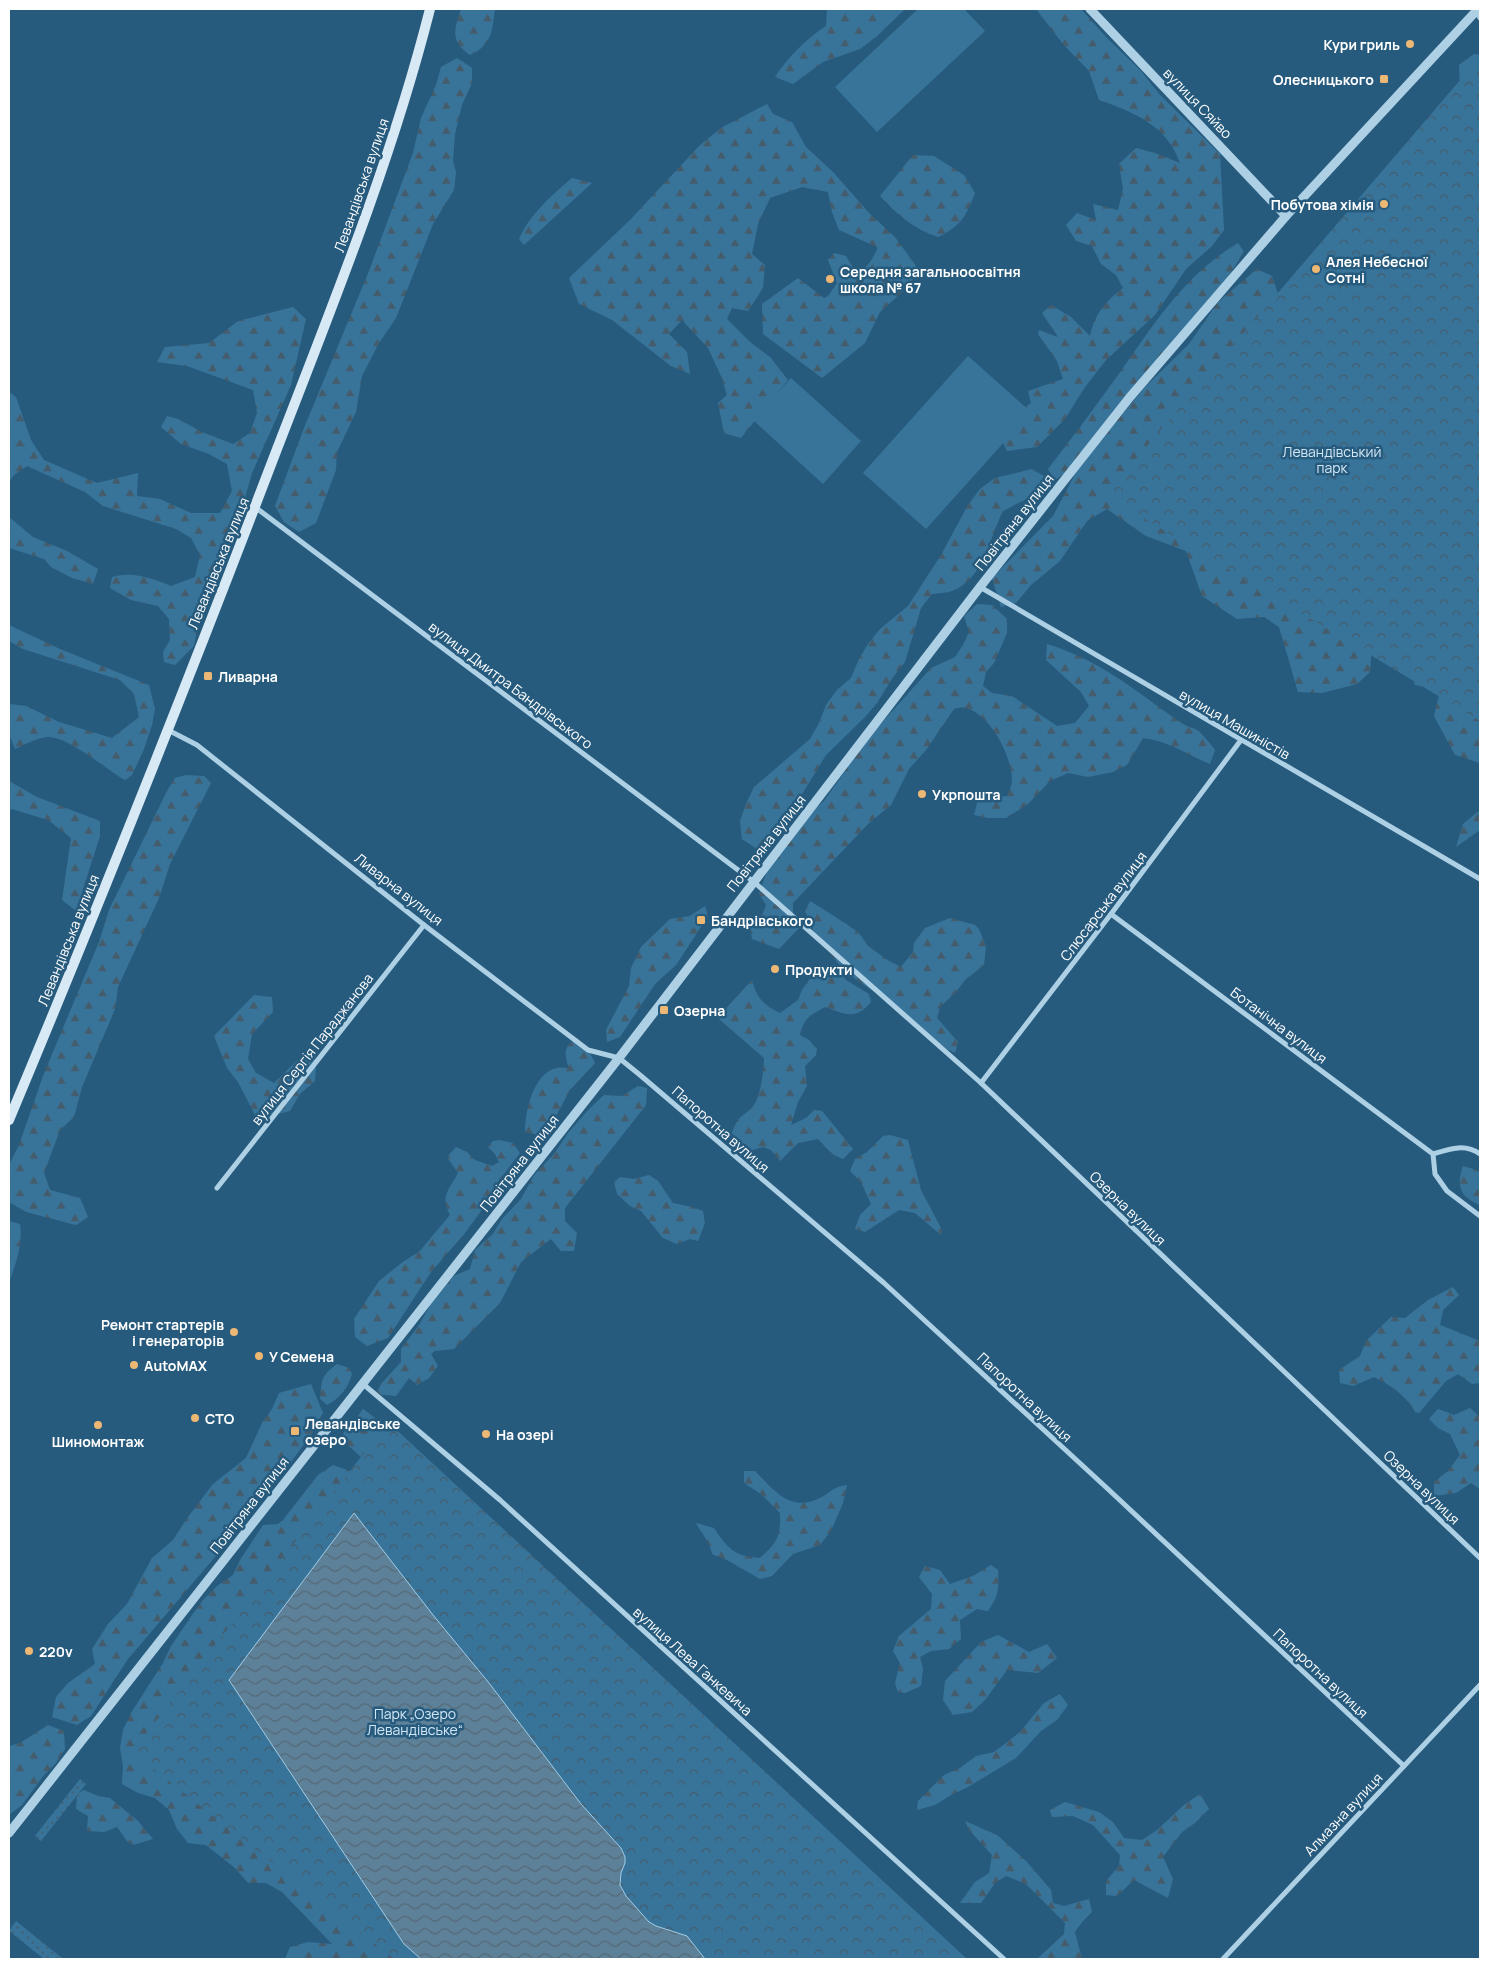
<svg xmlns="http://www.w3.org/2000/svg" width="1489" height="1968" viewBox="0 0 1489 1968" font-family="Manrope,sans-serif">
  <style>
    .grass { fill: url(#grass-dots) }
    .forest { fill: url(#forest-firs) }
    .park { fill: url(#park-crowns) }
    .pitch { fill: #38749a }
    .water { fill: url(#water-waves); stroke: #a2cce5 }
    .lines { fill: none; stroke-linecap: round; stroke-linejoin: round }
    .minor { stroke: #aed0e5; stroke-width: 5 }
    .tertiary { stroke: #aed0e5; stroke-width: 9 }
    .secondary { stroke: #d7e9f5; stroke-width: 10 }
    .poi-dot { fill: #edb774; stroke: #275b7e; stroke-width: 2 }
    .labels { text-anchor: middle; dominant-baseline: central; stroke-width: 5; stroke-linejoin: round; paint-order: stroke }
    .poi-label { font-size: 14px; font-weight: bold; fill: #fff; stroke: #275b7e; text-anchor: start }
    .street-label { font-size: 14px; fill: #fff; stroke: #275b7e }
    .park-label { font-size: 14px; fill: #d1e6f4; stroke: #275b7e }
  </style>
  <defs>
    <pattern id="grass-dots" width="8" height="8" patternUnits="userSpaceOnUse" patternTransform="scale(1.25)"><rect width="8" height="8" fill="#38749a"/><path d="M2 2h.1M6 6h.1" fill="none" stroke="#445c6b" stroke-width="1.8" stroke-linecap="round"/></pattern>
    <pattern id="forest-firs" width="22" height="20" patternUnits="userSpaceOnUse" patternTransform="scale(1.25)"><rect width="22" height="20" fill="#38749a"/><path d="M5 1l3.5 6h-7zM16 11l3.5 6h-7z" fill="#445c6b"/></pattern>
    <pattern id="park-crowns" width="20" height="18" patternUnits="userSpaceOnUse" patternTransform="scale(1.25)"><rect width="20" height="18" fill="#38749a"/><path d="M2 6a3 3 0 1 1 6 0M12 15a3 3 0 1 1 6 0" fill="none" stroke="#445c6b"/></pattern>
    <pattern id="water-waves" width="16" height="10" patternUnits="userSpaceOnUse" patternTransform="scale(1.25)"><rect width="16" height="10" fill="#5d8199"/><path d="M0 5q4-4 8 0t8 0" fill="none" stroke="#556976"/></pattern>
  </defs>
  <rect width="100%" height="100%" fill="#275b7e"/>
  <g class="grass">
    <path d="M80,1779L86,1784L41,1841L35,1836Z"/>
    <path d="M16,1921L62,1958L61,1959H44L9,1931Z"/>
  </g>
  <g class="forest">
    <path d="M461,9H495C492,31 492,45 470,55C450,41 454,30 461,9Z"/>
    <path d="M827,9H905L876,37L860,49L823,62L793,84L775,77C789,56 805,40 826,26Z"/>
    <path d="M1036,9H1081L1107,38L1141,71L1160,95L1220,154L1224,230L1212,246L1186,269L1155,315L1106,360L1085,387L1065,419L1037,447L1007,451L996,428L1031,403L1028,391L1063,379L1057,361L1038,334L1039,330L1058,337L1042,313L1051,305L1071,317L1090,336C1095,313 1105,302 1123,288L1116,275L1101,264L1092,246L1076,241L1066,225L1077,213L1096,220L1093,204L1118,210L1123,189L1119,164L1136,148L1155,153L1180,163C1177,156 1174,148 1169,142C1152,119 1125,109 1099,100L1089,71L1063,44Z"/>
    <path d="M1474,54L1480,55V102L1460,89L1459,65Z"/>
    <path d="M457,58L472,68V83L462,105L455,134L453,161L456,172L454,190L433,224L396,318L379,343L362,376L356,412L337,452L336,470L316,523L299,532L284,522L275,506L304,428L369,271L413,153L421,118L436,85L441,67Z"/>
    <path d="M767,104L773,114L792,122L806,147L833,172L869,213L895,237L916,266L912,283L880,312L865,343L822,378L763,334L762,304L798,278L824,298L828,296L837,283L828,260L834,253L846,256L856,273C867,270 872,259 877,250V247L839,230L832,212L828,192L802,187L770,198L758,224L752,254L765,265L763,288L748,311L732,308L727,319L750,342L770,357L788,380L741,438L724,433L718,403L727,395L721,376L708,348L682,320L669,334L687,352L690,374L671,366L612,320L579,304L569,278L630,220L699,146L721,128Z"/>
    <path d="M913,155L934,156L964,175L975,193C966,216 961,226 938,237C913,229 897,214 880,196Z"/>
    <path d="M572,178L592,183L524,245L519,239C529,215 553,194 572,178Z"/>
    <path d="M1238,243L1244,252L1228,277L1071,469L1055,480L1048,469C1073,437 1097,404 1121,371C1155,322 1186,274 1238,243Z"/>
    <path d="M1257,269L1272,276L1280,300L1480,599V763L1455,755L1434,716L1440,690L1415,685L1411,668L1372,642L1370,672L1357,684L1322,693L1298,692L1279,627L1264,617L1237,619L1202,596L1186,551L1146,536L1107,509L1087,521L1060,561L1031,585L1016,603L1001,607L992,578L1053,516L1081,463L1146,386L1189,344L1218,302Z"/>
    <path d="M293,307L306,319L291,385L252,473L233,540L201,610L194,646L175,665L164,662L163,652L170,640L169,619L158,606L131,600L110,588L112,577C133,571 151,578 171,586L195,577L200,555L191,538L176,529L103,506L85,492L27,466L14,475L9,482V392L16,397L31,440L44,460L97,483L138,473L137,496L160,499L191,513H220L232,491L227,464L209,454L181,444L161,427L167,416L178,419L202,432L233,444L250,433L257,413L253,390L187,366L157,362L165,347L209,343L238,321Z"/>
    <path d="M1032,469L1047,478L1036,494L1003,511C989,538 984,579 952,591C946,593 938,593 932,594L921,608L905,662L893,677L877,703L865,717L826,755L785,822L773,837L757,849L742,839L740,821L746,804L754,787L810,739L819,723L826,705L837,690L851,678L859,659L868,644L880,629L908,606L941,555L968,505L980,489L995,478Z"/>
    <path d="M9,517L33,537L67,551L98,569L93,584L72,578L51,567L44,559L9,548Z"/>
    <path d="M977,604L992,605L1007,619V633L994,663L986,672L983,686L992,693L1012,696L1057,726L1075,723L1089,706L1081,692L1046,660L1047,644C1102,661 1134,690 1180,722C1185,726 1191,727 1197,730C1204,735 1210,744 1215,750L1210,764C1186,754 1169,741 1143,738L1127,765L1113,772L1088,777L1068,773L1050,781L1028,804L1006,818H988L974,815L978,799L1007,796C1009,791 1012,786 1012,781C1012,756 991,715 966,708C962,707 958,708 954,709L926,750L909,769L891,805L868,824L793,903V920L800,927L779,949L752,939L750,926L763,913L766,905L759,894L767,871L804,818L824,801L870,736L931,668L955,657L963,645L969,632L964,616Z"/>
    <path d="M9,625L60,649L149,685L155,709L152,725L144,749L132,775L125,780C107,770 69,737 49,737C38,737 26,744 15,749L9,734V704L26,706L59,722L112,738L139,717L134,694L120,680L23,649L9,641Z"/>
    <path d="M186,775L204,776L211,783L170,864L159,898L118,987L115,1009L82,1087L74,1117L60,1130L44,1173L50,1190L80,1198L88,1217L76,1225L26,1212L9,1202V1165L19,1145L43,1076L99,942L109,910L167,791L175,778Z"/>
    <path d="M9,781L37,797L100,821V836L76,911L62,900L71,838L48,820L12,809L9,810Z"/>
    <path d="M1480,810V830L1456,847L1463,824Z"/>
    <path d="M810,901L845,923L859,933L868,946L889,961L901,967L913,952L914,943L925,928L950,918L975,925L979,929L986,946L984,965L965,980L955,993L940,1007L937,1018L958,1042L955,1053L947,1049L883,998L844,971L814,932L805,911Z"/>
    <path d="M705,906L708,916L676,965L655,984L620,1037L607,1042L606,1030L629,986L631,968L641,947L670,919L690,916Z"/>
    <path d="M838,970L846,980L869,994L871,1002C855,1021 846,1014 825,1007C811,1015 804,1017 800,1035L809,1040L817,1049L816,1055L805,1066L807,1086L798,1102L791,1125L806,1118L814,1110L822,1111L853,1149L843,1159L832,1154L818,1139L798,1143L780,1161L771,1150L763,1147L749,1151L738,1143L732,1133C739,1113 742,1119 754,1105C761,1096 764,1069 764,1058L719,1019L720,1015L752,980C756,997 764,1006 780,1013L798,1000L802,990L809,980L819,972Z"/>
    <path d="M254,995L272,997L273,1012L252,1034L248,1059L256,1073L274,1083L311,1047L313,1048L316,1068L315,1081L300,1094L290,1111L257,1119L238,1082L227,1068L214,1036Z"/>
    <path d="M577,1038L590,1053L595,1063L570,1090L556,1116L539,1135L525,1132C525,1112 533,1073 557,1068C560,1067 565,1068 569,1068C564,1053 563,1047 577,1038Z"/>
    <path d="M638,1086L647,1088L646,1105L565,1208V1221L577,1233L574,1251H561L551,1239L521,1262L500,1303L454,1349L435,1351L431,1354L438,1366L429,1378L417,1385L409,1378L396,1396L376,1394L381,1384L401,1362V1349L419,1325L431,1304L454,1276L470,1269L475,1250L493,1234L502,1219L521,1199L534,1175L554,1154L568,1133L589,1109L604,1095L622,1096Z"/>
    <path d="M890,1135L908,1140L921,1190L942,1230L941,1235L915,1213L899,1210L865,1232L855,1229L860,1215L871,1204L861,1182L850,1171L855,1159L867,1152L883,1136Z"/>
    <path d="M499,1140L513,1143L520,1153L497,1183L486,1204L465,1233L431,1272L388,1338L367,1346L355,1337L354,1319L379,1281L404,1261L419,1252L450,1215C440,1196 449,1190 458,1173L447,1157L456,1147L467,1152L475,1160L492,1166L499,1162L495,1154L488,1147L493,1141Z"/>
    <path d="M1463,1166L1480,1171V1205C1460,1197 1456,1186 1463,1166Z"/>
    <path d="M649,1175L658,1181L673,1203L692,1207L703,1211L705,1223L698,1241L690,1239L677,1244L663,1238L641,1211L630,1206L617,1194L614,1182L620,1177L634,1179Z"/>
    <path d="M9,1221L20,1224C23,1245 16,1262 9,1283Z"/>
    <path d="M1453,1287L1459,1295L1443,1310L1440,1325L1480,1341V1383L1472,1384L1458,1374L1446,1381L1419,1413L1415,1412C1408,1397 1389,1384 1374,1377L1353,1386L1340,1383L1339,1370L1360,1356L1366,1341L1391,1317L1405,1318L1428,1300Z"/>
    <path d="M337,1364L349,1368L352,1374C348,1388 340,1398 327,1405L320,1399C322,1379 321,1376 337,1364Z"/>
    <path d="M311,1384L323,1413L311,1435L288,1466L262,1486L251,1499L226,1544L128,1659L91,1716L77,1725L52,1717L56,1697L68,1683L95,1664L92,1649L108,1624L127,1604L152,1558L173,1540L188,1517L213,1484L246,1458L262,1423L272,1409L279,1393Z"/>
    <path d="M1470,1408L1480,1417V1489L1471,1483L1456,1493L1434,1496V1482L1448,1471L1460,1455L1450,1434L1438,1428L1429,1419L1438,1409L1454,1415Z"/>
    <path d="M363,1409L390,1429L361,1457L342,1440L344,1431L356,1427V1419Z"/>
    <path d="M333,1465L350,1471L405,1959H285L290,1947L308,1942L332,1944L282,1892L266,1883H248L235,1868L206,1845L188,1843L177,1829L169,1810L155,1798L138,1793L122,1784L123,1766L120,1748L123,1730L131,1713L163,1663L171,1646L192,1615L203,1600L217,1586L233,1575L240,1560L263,1525L278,1524L283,1520L318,1475Z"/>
    <path d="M744,1471H755C774,1490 790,1513 820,1498C832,1492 832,1487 847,1485L843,1503L831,1531L820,1545L793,1554L772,1576L760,1579L727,1560L712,1554C710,1542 702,1534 696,1523L714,1528C728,1549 734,1556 760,1558C777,1542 781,1538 780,1513L761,1494L744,1483Z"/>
    <path d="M991,1565L998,1570C999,1590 999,1595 988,1611L977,1609L960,1620L961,1639L949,1649L931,1651L920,1657L923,1669L921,1686L905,1693L898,1692L895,1683L900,1663L893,1651L899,1636L931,1609L932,1594L919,1577L925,1566L940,1570L950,1584L973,1576Z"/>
    <path d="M998,1635L1029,1652L1047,1644L1057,1658L1038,1673L1007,1670L985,1700L972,1712L953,1715L943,1700L945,1681L981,1642Z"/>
    <path d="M1060,1694L1068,1705L1057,1720L1041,1731L1016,1758L968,1787L951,1795L935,1805L917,1810L918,1801L944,1775L960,1768L976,1756L994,1752L1006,1743L1020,1732L1044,1703Z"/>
    <path d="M48,1725L64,1731L65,1749L56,1763L44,1775L22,1805L9,1815V1746L20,1743Z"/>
    <path d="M84,1790L98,1796L110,1798L138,1821L153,1839L133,1845L127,1841L117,1827L104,1832L87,1831L88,1816L76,1809L77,1794Z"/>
    <path d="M1200,1794L1209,1809L1195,1823L1182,1832L1163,1857L1173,1879L1168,1898L1134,1880L1117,1896L1106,1895V1881L1119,1866L1120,1855L1093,1825L1073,1816L1052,1817L1050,1810L1065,1802L1099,1812L1113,1822L1124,1838L1142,1840L1157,1830L1184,1805Z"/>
    <path d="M965,1821L997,1835L1026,1861L1051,1890L1053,1903L1064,1906L1089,1899L1092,1912L1083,1921L1075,1932L1082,1959H1037L1064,1934L1065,1923L1026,1884L1006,1876L995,1883L981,1903H960L975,1882L989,1873L992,1855L969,1830Z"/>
  </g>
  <g class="park">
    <path d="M1479,58L1480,59V721L1105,495Z"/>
    <path d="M388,1422L967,1959H394L132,1752Z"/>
  </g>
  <g class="pitch">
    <path d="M918,9H964L985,31L877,132L835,87Z"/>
    <path d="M968,356L1031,412L926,529L863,473Z"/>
    <path d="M791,378L861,441L823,484L753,420Z"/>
  </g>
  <path class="water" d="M354,1513L433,1615L489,1683L581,1804L621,1848L625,1857V1863L621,1873L620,1885L626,1896L649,1922L656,1926L687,1936L705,1959H421L404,1944L229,1680Z"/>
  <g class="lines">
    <g class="minor">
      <path d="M1475,9L1480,18"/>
      <path d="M255,507L754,882L981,1083L1480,1558"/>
      <path d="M980,587L1480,879"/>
      <path d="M168,730L197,745L424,925L588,1050L619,1058L640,1075L884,1283L1109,1490L1404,1766"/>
      <path d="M1111,914L1433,1154L1435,1174L1447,1191L1480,1216"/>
      <path d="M981,1083L1111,914L1241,740"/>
      <path d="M1433,1154C1449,1149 1465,1143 1480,1154"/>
      <path d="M217,1188L424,925"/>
      <path d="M363,1384L500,1500L1004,1959"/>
      <path d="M1223,1959L1480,1685"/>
    </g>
    <g class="tertiary">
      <path d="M1090,9L1286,216"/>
      <path d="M9,1833L619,1058L980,587L1130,397L1286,216L1478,9"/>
    </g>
    <path class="secondary" d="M9,1120C102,898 191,674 277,449C333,304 392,159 430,9"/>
  </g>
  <g class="poi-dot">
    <circle cx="1410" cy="44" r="5"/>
    <rect x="1379" y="74" width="10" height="10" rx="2.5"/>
    <circle cx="1384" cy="204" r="5"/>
    <circle cx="1316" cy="269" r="5"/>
    <circle cx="830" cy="279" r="5"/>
    <rect x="203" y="671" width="10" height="10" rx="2.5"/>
    <circle cx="922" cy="794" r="5"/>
    <rect x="696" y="915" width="10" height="10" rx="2.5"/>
    <circle cx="775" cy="969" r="5"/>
    <rect x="659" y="1005" width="10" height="10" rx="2.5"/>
    <circle cx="234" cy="1332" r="5"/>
    <circle cx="259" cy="1356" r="5"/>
    <circle cx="134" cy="1365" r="5"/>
    <circle cx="195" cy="1418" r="5"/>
    <circle cx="98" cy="1425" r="5"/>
    <rect x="290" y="1426" width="10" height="10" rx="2.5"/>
    <circle cx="486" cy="1434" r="5"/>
    <circle cx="29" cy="1651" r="5"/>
  </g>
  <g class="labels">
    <g class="poi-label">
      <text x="1400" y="44" text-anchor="end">Кури гриль</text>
      <text x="1374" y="79" text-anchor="end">Олесницького</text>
      <text x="1374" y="204" text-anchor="end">Побутова хімія</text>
      <text x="1326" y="261">Алея Небесної<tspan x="1326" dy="16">Сотні</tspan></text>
      <text x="840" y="271">Середня загальноосвітня<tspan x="840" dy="16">школа № 67</tspan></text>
      <text x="218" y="676">Ливарна</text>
      <text x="932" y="794">Укрпошта</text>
      <text x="711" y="920">Бандрівського</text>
      <text x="785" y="969">Продукти</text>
      <text x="674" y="1010">Озерна</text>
      <text x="224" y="1324" text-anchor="end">Ремонт стартерів<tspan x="224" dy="16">і генераторів</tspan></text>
      <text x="269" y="1356">У Семена</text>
      <text x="144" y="1365">AutoMAX</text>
      <text x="205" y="1418">СТО</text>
      <text x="305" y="1423">Левандівське<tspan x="305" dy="16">озеро</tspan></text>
      <text x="496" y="1434">На озері</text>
      <text x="98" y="1441" text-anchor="middle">Шиномонтаж</text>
      <text x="39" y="1651">220v</text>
    </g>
    <g class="street-label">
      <text transform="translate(1198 103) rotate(46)">вулиця Сяйво</text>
      <text transform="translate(361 185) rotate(-71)">Левандівська вулиця</text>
      <text transform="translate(1014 522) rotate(-52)">Повітряна вулиця</text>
      <text transform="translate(218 563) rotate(-68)">Левандівська вулиця</text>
      <text transform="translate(511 685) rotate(37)">вулиця Дмитра Бандрівського</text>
      <text transform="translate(1235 724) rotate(30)">вулиця Машиністів</text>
      <text transform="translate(766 843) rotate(-52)">Повітряна вулиця</text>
      <text transform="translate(399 889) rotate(38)">Ливарна вулиця</text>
      <text transform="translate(1103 906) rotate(-53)">Слюсарська вулиця</text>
      <text transform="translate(68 940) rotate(-68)">Левандівська вулиця</text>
      <text transform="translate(1279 1025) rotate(37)">Ботанічна вулиця</text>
      <text transform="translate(312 1049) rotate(-52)">вулиця Сергія Параджанова</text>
      <text transform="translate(721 1129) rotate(41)">Папоротна вулиця</text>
      <text transform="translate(519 1163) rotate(-52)">Повітряна вулиця</text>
      <text transform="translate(1128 1208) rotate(44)">Озерна вулиця</text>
      <text transform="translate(1025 1397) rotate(43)">Папоротна вулиця</text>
      <text transform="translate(1422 1487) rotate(44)">Озерна вулиця</text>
      <text transform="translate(249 1505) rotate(-52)">Повітряна вулиця</text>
      <text transform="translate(693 1661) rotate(42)">вулиця Лева Ганкевича</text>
      <text transform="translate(1321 1673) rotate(43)">Папоротна вулиця</text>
      <text transform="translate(1343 1814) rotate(-47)">Алмазна вулиця</text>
    </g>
    <g class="park-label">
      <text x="1332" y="451">Левандівський<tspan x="1332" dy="16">парк</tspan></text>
      <text x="415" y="1713">Парк „Озеро<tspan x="415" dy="16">Левандівське“</tspan></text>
    </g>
  </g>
  <rect width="1489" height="1968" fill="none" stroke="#ffffff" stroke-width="20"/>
</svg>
